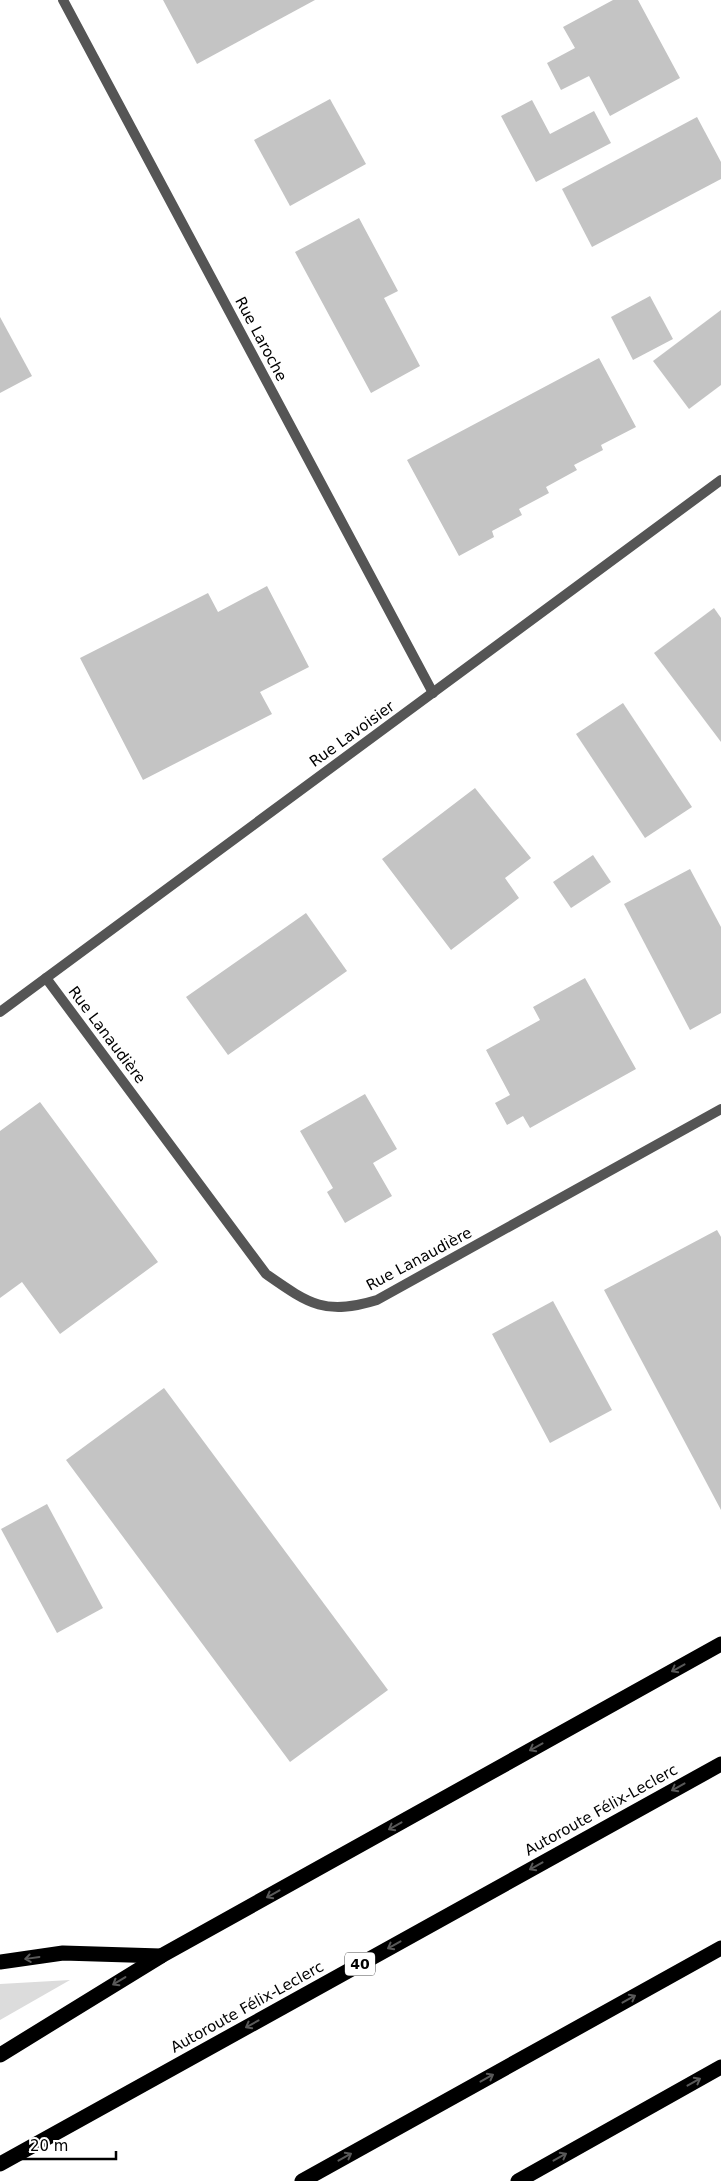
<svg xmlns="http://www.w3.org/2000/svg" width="721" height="2181" viewBox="0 0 721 2181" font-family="'DejaVu Sans',sans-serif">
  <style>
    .green { fill: #dcdcdc }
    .building { fill: #c4c4c4 }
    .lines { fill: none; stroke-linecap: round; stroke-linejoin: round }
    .minor { stroke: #555; stroke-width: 10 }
    .motorway { stroke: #000; stroke-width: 15 }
    .oneway { stroke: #595959 }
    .labels { text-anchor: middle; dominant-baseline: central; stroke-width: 4; stroke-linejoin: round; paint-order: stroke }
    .shield { fill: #fff; stroke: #4c4c4c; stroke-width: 1 }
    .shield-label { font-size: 14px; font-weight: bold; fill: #000 }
    .street-label { font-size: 15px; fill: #000; stroke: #fff }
  </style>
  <rect width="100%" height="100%" fill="#fff"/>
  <path class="green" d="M70,1980L0,2020V1984Z"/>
  <g class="building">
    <path d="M163,0H315L197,64Z"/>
    <path d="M613,0H638L680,78L610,116L589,76L561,90L547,63L575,48L563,27Z"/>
    <path d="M330,99L366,164L290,206L254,140Z"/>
    <path d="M532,100L550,134L594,111L611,143L536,182L501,116Z"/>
    <path d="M697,117L721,162V179L592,247L562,189Z"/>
    <path d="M359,218L398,291L384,298L420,366L371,393L295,252Z"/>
    <path d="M650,296L673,339L633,360L611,317Z"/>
    <path d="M721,310V385L689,409L653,361Z"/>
    <path d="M0,317L32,376L0,393Z"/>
    <path d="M599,358L636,427L601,445L603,450L574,465L577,470L546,487L549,493L519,509L522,515L492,531L494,537L459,556L407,460Z"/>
    <path d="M267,586L309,667L260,692L272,714L143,780L80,658L208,593L218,612Z"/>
    <path d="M714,608L721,618V742L654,653Z"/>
    <path d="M623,703L692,807L645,838L576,734Z"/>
    <path d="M475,788L531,858L505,878L519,898L451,950L382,859Z"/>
    <path d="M593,855L611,882L571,908L553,882Z"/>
    <path d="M690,869L721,927V1013L690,1030L624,904Z"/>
    <path d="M306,913L347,971L228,1055L186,997Z"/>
    <path d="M585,978L636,1069L530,1128L523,1116L507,1125L495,1103L510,1095L486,1050L540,1020L533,1007Z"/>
    <path d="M365,1094L397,1149L373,1163L392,1196L345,1223L327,1192L333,1188L300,1131Z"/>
    <path d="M40,1102L158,1262L60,1334L22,1282L0,1298V1131Z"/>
    <path d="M717,1230L721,1237V1510L604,1290Z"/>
    <path d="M553,1301L612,1410L550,1443L492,1334Z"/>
    <path d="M164,1388L388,1690L290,1762L66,1460Z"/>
    <path d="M47,1504L103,1608L57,1633L1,1529Z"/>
  </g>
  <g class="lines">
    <g class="minor">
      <path d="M63,0L433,693"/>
      <path d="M46,978L266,1274C309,1304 325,1316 377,1300L721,1109"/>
      <path d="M0,1012L721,480"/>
    </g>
    <g class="motorway">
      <path d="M0,1962L63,1953L161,1956"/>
      <path d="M0,2055L161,1956L721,1644"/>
      <path d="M0,2164L721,1764"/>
      <path d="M302,2181L721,1948"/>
      <path d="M518,2181L721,2067"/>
    </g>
  </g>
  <defs><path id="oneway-shaft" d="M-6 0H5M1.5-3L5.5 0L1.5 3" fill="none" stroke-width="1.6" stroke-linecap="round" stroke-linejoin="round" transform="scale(1.25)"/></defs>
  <g class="oneway">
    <use href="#oneway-shaft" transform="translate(678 1668) rotate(151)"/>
    <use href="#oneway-shaft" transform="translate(536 1747) rotate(151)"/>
    <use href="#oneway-shaft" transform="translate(678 1787) rotate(151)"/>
    <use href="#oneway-shaft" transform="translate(395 1826) rotate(151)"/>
    <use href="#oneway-shaft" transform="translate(536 1866) rotate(151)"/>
    <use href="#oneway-shaft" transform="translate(273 1894) rotate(151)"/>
    <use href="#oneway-shaft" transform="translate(394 1945) rotate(151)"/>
    <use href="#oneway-shaft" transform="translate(32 1958) rotate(172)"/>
    <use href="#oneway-shaft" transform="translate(119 1981) rotate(149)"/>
    <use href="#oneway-shaft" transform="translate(629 1999) rotate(-29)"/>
    <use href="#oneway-shaft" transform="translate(252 2024) rotate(151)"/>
    <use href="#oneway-shaft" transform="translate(487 2078) rotate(-29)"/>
    <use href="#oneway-shaft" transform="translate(694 2082) rotate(-29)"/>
    <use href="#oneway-shaft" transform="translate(345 2157) rotate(-29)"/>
    <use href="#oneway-shaft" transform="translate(560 2157) rotate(-29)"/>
  </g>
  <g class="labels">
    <rect class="shield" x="345" y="1952.5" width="30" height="23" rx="4"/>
    <g class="shield-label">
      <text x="360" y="1964">40</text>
    </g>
    <g class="street-label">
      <text transform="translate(261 339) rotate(62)">Rue Laroche</text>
      <text transform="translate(352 734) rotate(-36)">Rue Lavoisier</text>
      <text transform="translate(107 1035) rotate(53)">Rue Lanaudière</text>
      <text transform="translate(419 1259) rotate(-28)">Rue Lanaudière</text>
      <text transform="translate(601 1810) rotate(-29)">Autoroute Félix-Leclerc</text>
      <text transform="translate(247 2007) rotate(-29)">Autoroute Félix-Leclerc</text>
    </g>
  </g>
  <path d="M22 2151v8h94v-8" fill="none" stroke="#000000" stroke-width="2.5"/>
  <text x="30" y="2151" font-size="15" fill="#000000" stroke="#ffffff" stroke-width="4" paint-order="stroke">20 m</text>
</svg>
